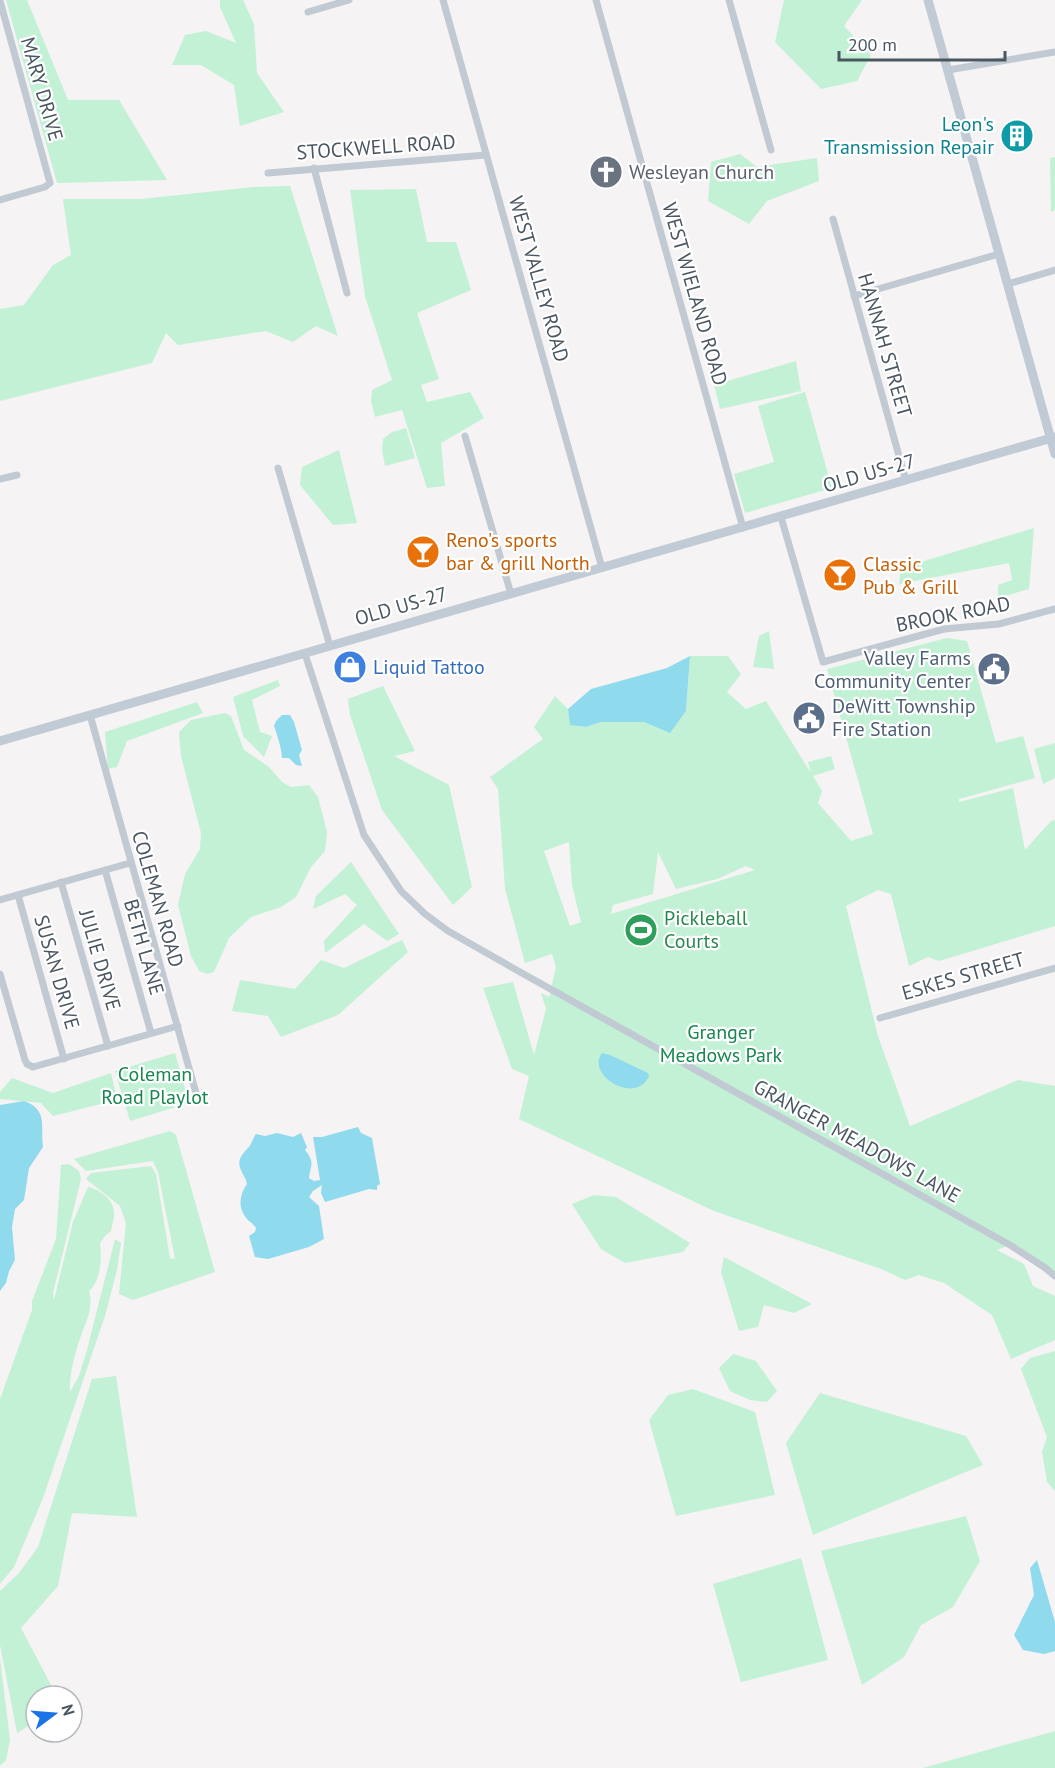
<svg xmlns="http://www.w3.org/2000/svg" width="1055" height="1768" viewBox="0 0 1055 1768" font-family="'PT Sans',sans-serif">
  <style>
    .green { fill: #c3f1d5; fill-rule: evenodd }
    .water { fill: #90daee }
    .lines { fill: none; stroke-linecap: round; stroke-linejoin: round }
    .street { stroke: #c1cad2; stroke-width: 7 }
    .secondary { stroke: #c1cbd6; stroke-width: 9 }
    .labels { text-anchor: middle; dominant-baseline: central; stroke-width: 4.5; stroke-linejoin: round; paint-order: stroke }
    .street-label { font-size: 20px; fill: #4a5661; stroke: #fff }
    .culture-label { font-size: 20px; fill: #0d838f; stroke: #fff; text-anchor: end }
    .worship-label { font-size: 20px; fill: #5b616d; stroke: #fff; text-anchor: start }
    .food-label { font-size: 20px; fill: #c56008; stroke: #fff; text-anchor: start }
    .service-label { font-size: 20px; fill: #4e5e75; stroke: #fff; text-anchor: end }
    .shop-label { font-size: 20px; fill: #366cbe; stroke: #fff; text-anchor: start }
    .leisure-label { font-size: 20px; fill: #27864d; stroke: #fff; text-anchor: start }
    .park-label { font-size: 20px; fill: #17864f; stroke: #fff }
  </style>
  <rect width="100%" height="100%" fill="#f5f3f3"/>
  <g class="green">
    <path d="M6,0H27L68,100H119L167,180L57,183Z"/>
    <path d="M220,0H243L254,24L257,73L284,112L240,126L234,85L201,65H172L185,35L206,31L236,43L220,7Z"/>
    <path d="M784,0H862L844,26L871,55L857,81L821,89L775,42Z"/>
    <path d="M740,154L757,167L817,158L819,181L767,201L749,224L708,201L711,162Z"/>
    <path d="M1055,157V210L1051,212L1050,158Z"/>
    <path d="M290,186L338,336L316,326L293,342L266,331L178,345L166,333L152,363L0,401V309L24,305L53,265L71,255L63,199H141L254,187Z"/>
    <path d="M416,189L427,242H456L471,290L417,313L439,379L421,385L427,402L470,392L484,418L441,443L445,486L427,488L402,410L375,417L371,401L372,390L392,380L365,296L350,190Z"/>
    <path d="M796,361L801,391L720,409L714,385Z"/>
    <path d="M805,392L832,488L745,513L734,474L774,462L758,406Z"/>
    <path d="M406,428L415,458L385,466L382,450L383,439L392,432Z"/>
    <path d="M339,450L357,523L333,525L300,485L302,467Z"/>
    <path d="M1034,528L1029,589L998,598V585L1012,580L1009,563L899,584L901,568Z"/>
    <path d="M769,631L774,669L753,667L759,636Z"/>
    <path d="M947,638L967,641L996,743L1023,736L1035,778L959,799V802L1013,788L1025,850L1051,821L1055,820V926L939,961L928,957L909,966L891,894L878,890L846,906L878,1036L910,1126L1018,1080L1055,1086V1276L1010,1245L997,1250L1024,1264L1033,1286L1055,1296V1340L1011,1359L992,1315L944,1283L919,1275L905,1280L881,1269L714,1211L519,1119L529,1076L512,1069L483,988L513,982L534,1055L546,1009L541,993L549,997L556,967L552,954L525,963L505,889L498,789L490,777L543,739L534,727L555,696L568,709L571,725L586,727L601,722H644L670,732L686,711L690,656H728L741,674L727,692L746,709L766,701L811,773L808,762L831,756L835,769L813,776L822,791L818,803L851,841L873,834L827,669ZM569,842L572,885L581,922L570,926L544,851ZM658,852L676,889L717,879L746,866L755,870L611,914L613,905L653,894Z"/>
    <path d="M278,680L280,686L252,700L260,732L272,736L264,757L243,736L233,697Z"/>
    <path d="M383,686L415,751L394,756L449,785L472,887L453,905L382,810L350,715L348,699Z"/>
    <path d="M197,702L203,713L127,741L117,767L108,769L105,732Z"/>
    <path d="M225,713L231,716L244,750L269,767L282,782L291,787L309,785L318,797L327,832L325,851L311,867L296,897L281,907L251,917L229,938L214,972L208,974L199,971L191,956L178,905L185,874L200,849L201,833L181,756L179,732L191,720Z"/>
    <path d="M1055,743V778L1043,784L1034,749Z"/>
    <path d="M351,862L399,934L387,941L364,924L325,953L324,941L357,905L345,894L313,909L316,896Z"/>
    <path d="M402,940L408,952L338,1015L281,1037L268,1016L232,1011L240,980L295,989L321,960L344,968Z"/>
    <path d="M175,1053L189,1103L130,1121L115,1071Z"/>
    <path d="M111,1073L117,1100L53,1116L41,1103L0,1099V1092L12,1078L53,1093Z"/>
    <path d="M170,1131L176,1135L215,1272L133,1300L119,1294L126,1223L120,1206L86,1179L91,1173L151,1166L156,1174L170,1258L175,1259L158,1172L153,1161L86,1171L74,1159Z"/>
    <path d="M69,1164L79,1171L81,1179L53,1293L54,1300L73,1222L88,1187C99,1189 114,1200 114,1212C115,1218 112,1225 111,1231L105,1236L100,1243C102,1259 101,1280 89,1291C94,1309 86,1320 81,1336C75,1352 69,1375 70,1392L79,1376L87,1350L115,1239L121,1243L117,1270L105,1316L43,1498L14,1567L0,1584V1399L32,1310V1301L56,1239L61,1165Z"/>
    <path d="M594,1195L616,1197L690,1243L683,1252L625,1263L601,1249L572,1204Z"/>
    <path d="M724,1257L812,1304L794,1313L764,1305L758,1327L739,1331L721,1272Z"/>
    <path d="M1055,1351V1491L1047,1482L1042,1452L1047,1437L1021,1369L1030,1358Z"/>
    <path d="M733,1354L756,1361L777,1391L767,1402L750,1400L730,1391L719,1368Z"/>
    <path d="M116,1376L137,1517L72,1513L58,1586L21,1628L51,1685L50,1696H36V1721L17,1733L0,1645V1591L19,1573L38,1547L92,1379Z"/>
    <path d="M693,1389L755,1412L775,1495L676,1516L649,1420L668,1395Z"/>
    <path d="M820,1393L966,1436L983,1465L813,1535L786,1443Z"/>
    <path d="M966,1516L980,1561L953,1607L921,1625L904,1657L862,1685L821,1551Z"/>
    <path d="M801,1558L828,1660L741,1682L713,1584Z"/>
    <path d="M0,1658L10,1740L6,1760L0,1766Z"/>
    <path d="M1055,1731V1768H923Z"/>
  </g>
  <g class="water">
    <path d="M690,656L686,711L670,733L644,722H601L586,727L570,725L568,709L591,689L667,668Z"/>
    <path d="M282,715H290L294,722L302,750L299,755L302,766L296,765L289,758H282C282,750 277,734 274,726L276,721Z"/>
    <path d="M602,1053L610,1055L648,1073L649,1076C636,1106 585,1075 602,1053Z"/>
    <path d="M24,1101C49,1110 40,1127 43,1147L29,1168L24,1200L15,1209L12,1227L15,1260L9,1271L6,1283L0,1291V1105Z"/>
    <path d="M358,1127L361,1133L372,1138L380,1184L377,1186V1190L369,1189L325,1202L321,1193L322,1185L313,1191L309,1197L319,1206L324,1239L309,1247L268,1259L255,1257L249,1236L255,1232L256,1228C254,1225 252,1223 249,1221C237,1209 239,1195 247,1184C246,1178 243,1175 241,1170C236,1160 243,1153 249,1147C252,1143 253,1138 256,1134L265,1136L277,1133L293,1137L301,1133L307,1147L305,1150C315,1163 311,1163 309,1178L314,1181L320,1180L313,1137H322Z"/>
    <path d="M1037,1560L1055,1622V1651L1044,1654L1023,1650L1014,1635L1034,1595L1030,1568Z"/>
  </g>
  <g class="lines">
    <g class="street">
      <path d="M443,0L602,568"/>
      <path d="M596,0L743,528"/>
      <path d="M729,0L771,150"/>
      <path d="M0,1L50,183L45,187L0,200"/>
      <path d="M308,12L349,0"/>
      <path d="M948,70L1055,52"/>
      <path d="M314,168L347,293"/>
      <path d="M268,173L486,155"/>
      <path d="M833,219L906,481"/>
      <path d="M1008,284L1055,270"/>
      <path d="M854,296L999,254"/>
      <path d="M465,436L511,594"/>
      <path d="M278,468L330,646"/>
      <path d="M0,479L17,475"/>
      <path d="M781,517L823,662L944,629L999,624L1055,609"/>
      <path d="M305,654L364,835L401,891L425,914L448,931L520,972L1010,1245L1044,1267L1055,1276"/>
      <path d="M90,715L196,1093"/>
      <path d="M105,870L151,1033"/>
      <path d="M61,882L108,1046"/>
      <path d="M18,895L64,1059"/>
      <path d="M0,900L130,863"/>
      <path d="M0,974L25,1060L27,1064L33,1067L178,1026"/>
      <path d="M880,1018L1055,968"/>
    </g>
    <g class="secondary">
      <path d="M928,0L1055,454"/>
      <path d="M0,741L1055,437"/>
    </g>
  </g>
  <defs>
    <g id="building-disc" transform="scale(1.725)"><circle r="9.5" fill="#0f9aa8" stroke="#fff"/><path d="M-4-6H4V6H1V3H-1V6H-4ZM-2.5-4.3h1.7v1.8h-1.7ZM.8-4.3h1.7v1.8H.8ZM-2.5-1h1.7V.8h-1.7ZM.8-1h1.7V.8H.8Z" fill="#fff"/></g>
    <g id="church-disc" transform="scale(1.725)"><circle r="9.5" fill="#6b7280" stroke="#fff"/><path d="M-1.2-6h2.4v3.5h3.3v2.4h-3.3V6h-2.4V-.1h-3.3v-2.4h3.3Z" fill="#fff"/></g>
    <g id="bar-disc" transform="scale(1.725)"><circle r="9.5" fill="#e8710a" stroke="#fff"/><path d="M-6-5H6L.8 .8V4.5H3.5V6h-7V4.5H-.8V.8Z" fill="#fff"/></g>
    <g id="shop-disc" transform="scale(1.725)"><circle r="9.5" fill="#3f7fe0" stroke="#fff"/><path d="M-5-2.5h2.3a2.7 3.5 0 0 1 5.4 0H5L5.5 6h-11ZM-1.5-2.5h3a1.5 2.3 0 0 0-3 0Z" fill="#fff"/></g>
    <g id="civic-disc" transform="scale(1.725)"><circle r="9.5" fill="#5c6f8a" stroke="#fff"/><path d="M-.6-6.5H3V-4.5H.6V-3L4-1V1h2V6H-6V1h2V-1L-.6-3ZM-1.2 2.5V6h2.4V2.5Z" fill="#fff"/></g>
    <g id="stadium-disc" transform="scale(1.725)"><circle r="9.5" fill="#2e9e5b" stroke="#fff"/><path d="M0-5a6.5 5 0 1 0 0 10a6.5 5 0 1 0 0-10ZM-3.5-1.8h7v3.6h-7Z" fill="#fff"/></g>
  </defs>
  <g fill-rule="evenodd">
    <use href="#building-disc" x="1017" y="136"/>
    <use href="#church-disc" x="606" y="172"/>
    <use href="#bar-disc" x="423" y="552"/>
    <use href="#bar-disc" x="840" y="575"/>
    <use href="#shop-disc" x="350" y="667"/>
    <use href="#civic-disc" x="994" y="669"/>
    <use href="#civic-disc" x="809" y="718"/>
    <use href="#stadium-disc" x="641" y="930"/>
  </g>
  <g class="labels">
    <g class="street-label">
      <text transform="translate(42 89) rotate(74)">MARY DRIVE</text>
      <text transform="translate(376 147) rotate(-4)">STOCKWELL ROAD</text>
      <text transform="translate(539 279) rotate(74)">WEST VALLEY ROAD</text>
      <text transform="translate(695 294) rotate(74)">WEST WIELAND ROAD</text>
      <text transform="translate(885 345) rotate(74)">HANNAH STREET</text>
      <text transform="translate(869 473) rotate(-16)">OLD US-27</text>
      <text transform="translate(401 606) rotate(-16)">OLD US-27</text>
      <text transform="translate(953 614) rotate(-11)">BROOK ROAD</text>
      <text transform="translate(158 899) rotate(74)">COLEMAN ROAD</text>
      <text transform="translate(144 947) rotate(74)">BETH LANE</text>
      <text transform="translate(100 960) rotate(74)">JULIE DRIVE</text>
      <text transform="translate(57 972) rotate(74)">SUSAN DRIVE</text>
      <text transform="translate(963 976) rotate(-16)">ESKES STREET</text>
      <text transform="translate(857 1141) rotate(29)">GRANGER MEADOWS LANE</text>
    </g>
    <g class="culture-label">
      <text x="994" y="124">Leon's<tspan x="994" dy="23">Transmission Repair</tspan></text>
    </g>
    <g class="worship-label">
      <text x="629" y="172">Wesleyan Church</text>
    </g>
    <g class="food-label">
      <text x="446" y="540">Reno's sports<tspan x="446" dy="23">bar &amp; grill North</tspan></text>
      <text x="863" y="564">Classic<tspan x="863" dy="23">Pub &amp; Grill</tspan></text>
    </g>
    <g class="service-label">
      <text x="971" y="658">Valley Farms<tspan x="971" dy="23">Community Center</tspan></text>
      <text x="832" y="706" text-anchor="start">DeWitt Township<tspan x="832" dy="23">Fire Station</tspan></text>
    </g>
    <g class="shop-label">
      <text x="373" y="667">Liquid Tattoo</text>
    </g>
    <g class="leisure-label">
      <text x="664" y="918">Pickleball<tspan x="664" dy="23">Courts</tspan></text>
    </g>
    <g class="park-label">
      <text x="721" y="1032">Granger<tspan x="721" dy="23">Meadows Park</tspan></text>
      <text x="155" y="1074">Coleman<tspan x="155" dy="23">Road Playlot</tspan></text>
    </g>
  </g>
  <g transform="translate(54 1714) rotate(74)"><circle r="28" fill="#ffffff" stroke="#b7bbc0" stroke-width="1.5"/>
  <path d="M0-4.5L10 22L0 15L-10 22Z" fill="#1a73e8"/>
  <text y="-9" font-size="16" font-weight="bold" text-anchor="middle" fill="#4a5661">N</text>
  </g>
  <path d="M839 51v9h166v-9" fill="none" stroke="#4a5661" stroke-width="3"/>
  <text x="848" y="51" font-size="18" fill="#4a5661" stroke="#ffffff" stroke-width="4.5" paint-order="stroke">200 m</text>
</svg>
